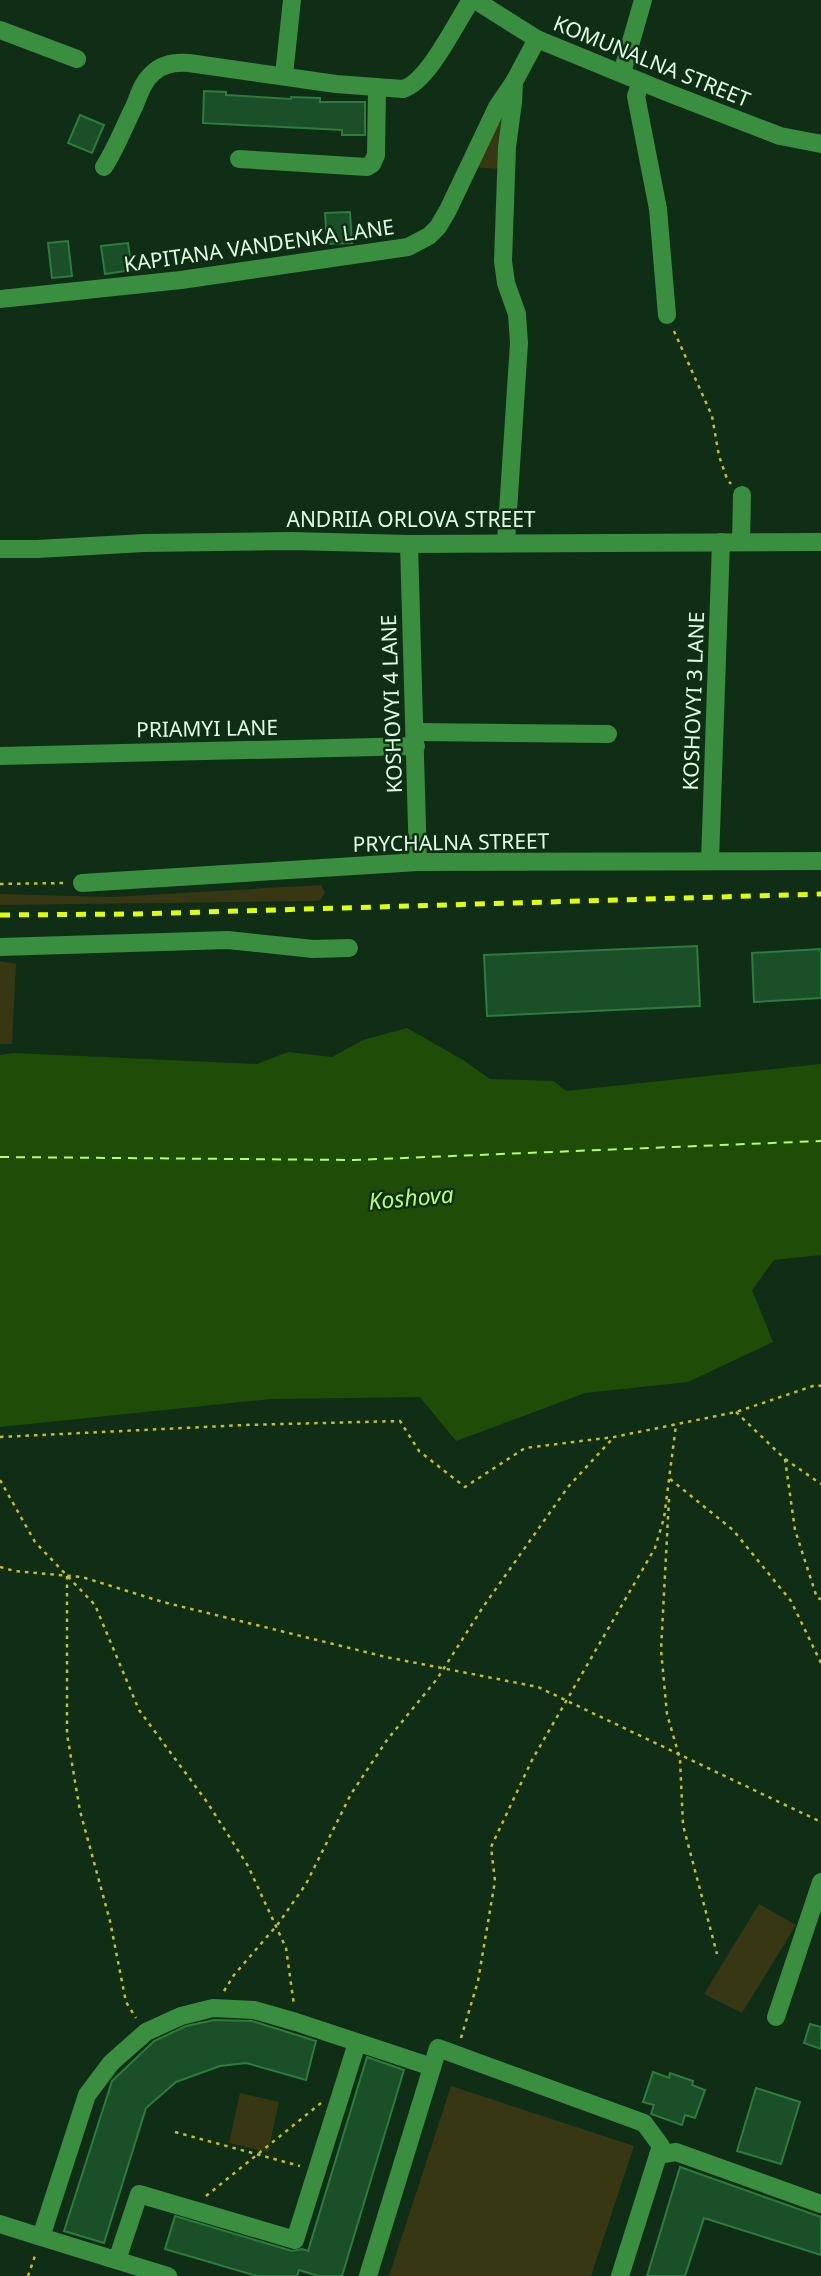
<svg xmlns="http://www.w3.org/2000/svg" width="821" height="2276" viewBox="0 0 821 2276" font-family="'Noto Sans',sans-serif">
  <style>
    .green { fill: #373713 }
    .water { fill: #1f4d08 }
    .lines { fill: none; stroke-linecap: round; stroke-linejoin: round }
    .ferry { stroke: #b5ff6a; stroke-width: 2; stroke-dasharray: 9 7; stroke-linecap: butt }
    .building { fill: #1b4f27; stroke: #2c7c3e; stroke-width: 2 }
    .path { stroke: #c4bf2b; stroke-width: 2.5; stroke-dasharray: 3.5 5; stroke-linecap: butt }
    .minor { stroke: #398e3f; stroke-width: 18 }
    .rail { stroke: #dfff08; stroke-width: 5; stroke-dasharray: 10 9; stroke-linecap: butt }
    .labels { text-anchor: middle; dominant-baseline: central; stroke-width: 5; stroke-linejoin: round; paint-order: stroke }
    .street-label { font-size: 21px; fill: #dcffe1; stroke: #102d16 }
    .water-label { font-size: 23px; font-style: italic; fill: #b5ff6a; stroke: #102d16 }
  </style>
  <rect width="100%" height="100%" fill="#102d16"/>
  <g class="green">
    <path d="M504,106L500,169L470,167Z"/>
    <path d="M321,885L325,893L319,901L0,905V894L112,897Z"/>
    <path d="M0,961L16,964L12,1044H0Z"/>
    <path d="M759,1904L796,1925L742,2013L704,1994Z"/>
    <path d="M451,2086L634,2146L591,2276H389Z"/>
    <path d="M240,2093L279,2102L268,2152L229,2143Z"/>
  </g>
  <path class="water" d="M407,1028L463,1060L490,1079L553,1081L566,1091L821,1064V1255L774,1260L752,1290L773,1342L688,1382L585,1393L456,1441L420,1397L271,1399L0,1427V1055L13,1053L257,1064L288,1052L332,1057L363,1040Z"/>
  <g class="lines">
    <path class="ferry" d="M0,1157L354,1160L821,1141"/>
  </g>
  <g class="building">
    <path d="M204,91L226,92V95L291,99V97L320,98V102H365V135H342V130L203,123Z"/>
    <path d="M80,115L104,125L92,153L68,143Z"/>
    <path d="M350,212L352,243L327,244L325,213Z"/>
    <path d="M68,241L72,276L52,278L48,243Z"/>
    <path d="M128,243L132,270L105,274L101,246Z"/>
    <path d="M697,946L700,1006L487,1016L484,955Z"/>
    <path d="M821,949V998L754,1002L752,953Z"/>
    <path d="M214,2020L252,2021L316,2041L306,2080L246,2063L220,2066L176,2082L146,2108L104,2243L64,2231L112,2081L154,2041L186,2026Z"/>
    <path d="M810,2024L821,2027V2049L804,2043Z"/>
    <path d="M367,2057L404,2070L342,2276H318L299,2270L297,2276H257L165,2249L175,2216L292,2251L302,2249L308,2251Z"/>
    <path d="M653,2072L669,2078L670,2073L693,2081L692,2085L705,2090L695,2118L685,2115L682,2125L651,2114L654,2105L643,2102Z"/>
    <path d="M756,2088L800,2102L781,2164L737,2151Z"/>
    <path d="M680,2167L821,2217V2255L704,2218L685,2276H647Z"/>
  </g>
  <g class="lines">
    <g class="path">
      <path d="M674,331L712,416L719,456L727,479L731,484"/>
      <path d="M0,884L65,883"/>
      <path d="M736,1412L785,1459L821,1484"/>
      <path d="M0,1437L244,1425L400,1421L419,1451L465,1487L525,1448L614,1437L736,1412L816,1385L821,1386"/>
      <path d="M785,1459L795,1530L817,1598L821,1599"/>
      <path d="M670,1479L733,1530L791,1601L821,1663"/>
      <path d="M0,1480L35,1542L95,1605L139,1710L207,1802L248,1866L286,1948L294,2005"/>
      <path d="M669,1499L661,1650L667,1714L680,1759L683,1825L717,1954"/>
      <path d="M0,1567L15,1571L82,1577L163,1602L386,1657L538,1687L821,1822"/>
      <path d="M67,1576V1734L80,1811L110,1921L126,2002L136,2018"/>
      <path d="M224,1991L234,1975L278,1924L306,1884L351,1794L387,1740L437,1679L483,1607L568,1487L614,1437"/>
      <path d="M461,2038L478,1981L495,1881L491,1847L532,1760L655,1548L664,1518L676,1425"/>
      <path d="M175,2132L300,2166"/>
      <path d="M206,2196L321,2103"/>
      <path d="M28,2276L36,2253"/>
    </g>
    <g class="minor">
      <path d="M475,0L537,39L666,92L780,136L821,144"/>
      <path d="M0,30L77,59"/>
      <path d="M622,73L643,0"/>
      <path d="M284,75L292,0"/>
      <path d="M641,82L636,96L658,209L667,315"/>
      <path d="M239,159L367,167L372,164L376,155L377,88"/>
      <path d="M104,167C116,148 124,127 134,107C139,95 143,81 153,73C163,63 176,62 189,63L336,84L403,89C428,82 456,23 471,0"/>
      <path d="M0,299L181,280L408,247L429,236L438,227L448,210L497,107L514,82"/>
      <path d="M506,542L519,343L517,314L506,283L503,261L507,147L513,102L514,82L537,39"/>
      <path d="M741,542L742,495"/>
      <path d="M409,544L418,862"/>
      <path d="M0,549H37L144,543L292,541L409,544L821,542"/>
      <path d="M416,732L608,734"/>
      <path d="M0,756L416,746"/>
      <path d="M710,861L721,542"/>
      <path d="M82,883L418,862L821,861"/>
      <path d="M0,947L228,940L313,949L349,948"/>
      <path d="M776,2017L821,1882"/>
      <path d="M658,2155L676,2152L821,2204"/>
      <path d="M0,2224L41,2237"/>
      <path d="M117,2260L139,2194L295,2240L357,2043"/>
      <path d="M168,2276L41,2237L87,2095L111,2063L146,2032L181,2016L213,2008L254,2010L296,2022L432,2067"/>
      <path d="M368,2276L438,2048L644,2123L661,2146L620,2276"/>
    </g>
    <path class="rail" d="M0,915L136,914L821,894"/>
  </g>
  <g class="labels">
    <g class="street-label">
      <text transform="translate(652 61) rotate(22)">KOMUNALNA STREET</text>
      <text transform="translate(259 245) rotate(-8)">KAPITANA VANDENKA LANE</text>
      <text x="411" y="519">ANDRIIA ORLOVA STREET</text>
      <text transform="translate(693 701) rotate(-88)">KOSHOVYI 3 LANE</text>
      <text transform="translate(391 704) rotate(-92)">KOSHOVYI 4 LANE</text>
      <text transform="translate(207 728) rotate(-1)">PRIAMYI LANE</text>
      <text transform="translate(451 842) rotate(-1)">PRYCHALNA STREET</text>
    </g>
    <g class="water-label">
      <text transform="translate(411 1197) rotate(-5)">Koshova</text>
    </g>
  </g>
</svg>
